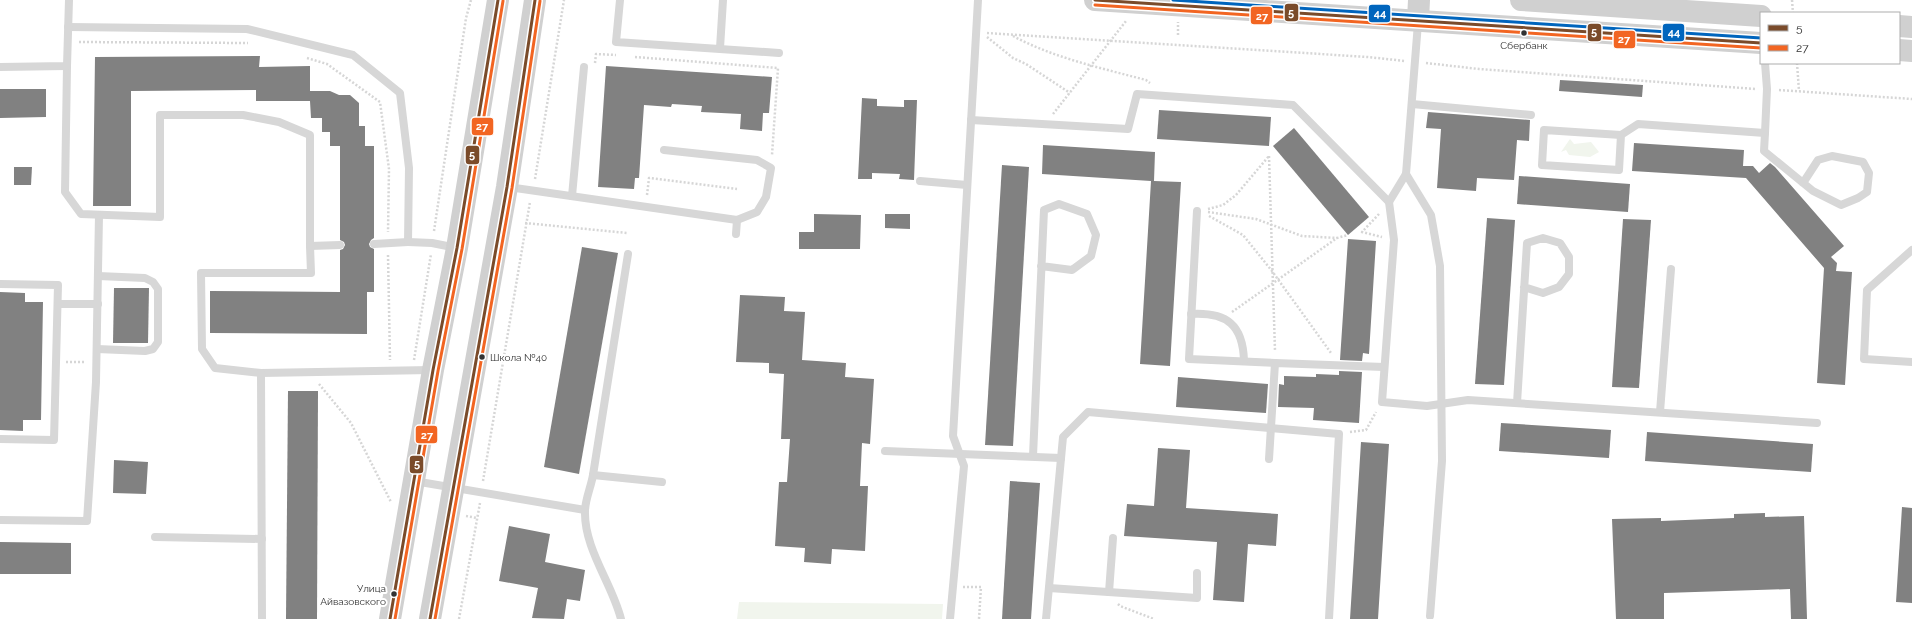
<svg xmlns="http://www.w3.org/2000/svg" width="1912" height="619" viewBox="0 0 1912 619" font-family="Raleway,sans-serif">
  <style>
    .green { fill: #f1f5ed }
    .building { fill: #818181 }
    .lines { fill: none; stroke-linecap: round; stroke-linejoin: round }
    .path { stroke: #d6d6d6; stroke-width: 2.5; stroke-dasharray: 2 2; stroke-linecap: butt }
    .lane { stroke: #d7d7d7; stroke-width: 8 }
    .secondary { stroke: #d0d0d0; stroke-width: 22 }
    .bus-1-casing { stroke: #fff; stroke-width: 6 }
    .bus-2-casing { stroke: #fff; stroke-width: 6 }
    .bus-3-casing { stroke: #fff; stroke-width: 6 }
    .bus-1 { stroke: #7a4b2a; stroke-width: 3 }
    .bus-2 { stroke: #f26522; stroke-width: 3 }
    .bus-3 { stroke: #0065bd; stroke-width: 3 }
    .bus-dot { fill: #333; stroke: #fff; stroke-width: 1.5 }
    .labels { text-anchor: middle; dominant-baseline: central; stroke-width: 4; stroke-linejoin: round; paint-order: stroke }
    .bus-label { font-size: 10px; fill: #333; stroke: #fff }
    .line-badge { stroke: #fff; stroke-width: 1.5 }
    .badge-label { font-size: 11px; text-anchor: middle; font-weight: bold; fill: #fff }
  </style>
  <rect width="100%" height="100%" fill="#fff"/>
  <g class="green">
    <path d="M1570,139L1574,144L1591,142L1599,152L1590,157L1569,155L1566,150L1561,152Z"/>
    <path d="M739,602L943,604L942,619H737Z"/>
  </g>
  <g class="building">
    <path d="M260,56L259,67L310,66V91H330L339,95H350L359,103V126H365V146H374V238L371,240L369,244L370,247L374,249V292H367V334L210,333V291L340,292V250L343,249L345,245L344,242L340,240V146H330V132H322V118H311L310,101H256V90L131,91V206H93L95,57Z"/>
    <path d="M606,66L772,77L769,113H763L762,131L740,129L741,114L701,112L702,106L672,104L671,107L644,105L639,178H635L634,189L598,187Z"/>
    <path d="M1560,80L1643,85L1642,97L1559,91Z"/>
    <path d="M0,89H46V117L0,118Z"/>
    <path d="M862,98L877,99V106L904,107V100H917L914,180L899,179L900,174L872,173V179H858Z"/>
    <path d="M1159,110L1271,117L1269,146L1157,139Z"/>
    <path d="M1428,112L1530,120L1529,141L1517,140L1514,180L1477,178L1476,191L1437,188L1441,129L1426,128Z"/>
    <path d="M1294,128L1369,217L1348,235L1273,146Z"/>
    <path d="M1634,143L1744,150L1743,166H1753L1759,173L1770,163L1775,167L1844,246L1831,257L1837,263L1836,271L1852,272L1845,385L1817,383L1824,268L1746,178L1632,171Z"/>
    <path d="M1043,145L1155,152L1154,181L1181,182L1170,366L1140,364L1151,181L1042,174Z"/>
    <path d="M1002,165L1029,167L1013,446L985,445Z"/>
    <path d="M14,167H32L31,185H14Z"/>
    <path d="M1519,176L1630,184L1628,212L1517,204Z"/>
    <path d="M814,214L861,215L860,249H799V232H814Z"/>
    <path d="M885,214H910V229L885,228Z"/>
    <path d="M1487,218L1515,220L1504,385L1475,384Z"/>
    <path d="M1623,219L1651,220L1639,388L1612,387Z"/>
    <path d="M1348,239L1376,241L1369,354L1363,353L1362,361L1340,360Z"/>
    <path d="M582,247L618,253L579,474L544,467Z"/>
    <path d="M114,288H149L148,343H113Z"/>
    <path d="M0,292L25,293V302H43L41,420H23V431L0,430Z"/>
    <path d="M740,295L785,297L784,311L805,312L802,360L846,363L845,377L874,379L870,444L862,443L860,486H868L865,551L832,549L831,564L804,562L805,548L775,546L779,482H787L790,439H781L784,374L769,373V363L736,362Z"/>
    <path d="M1339,371L1362,372L1359,423L1313,420L1314,408L1278,407L1279,384L1284,385V376L1316,377V374L1339,375Z"/>
    <path d="M1178,377L1268,384L1266,413L1176,407Z"/>
    <path d="M288,391H318L317,619H286Z"/>
    <path d="M1501,423L1611,430L1609,458L1499,451Z"/>
    <path d="M1647,432L1813,444L1811,472L1645,461Z"/>
    <path d="M1361,442L1389,444L1378,619H1350Z"/>
    <path d="M1158,448L1190,450L1186,508L1278,514L1276,546L1248,544L1244,602L1213,600L1217,542L1124,536L1127,504L1154,506Z"/>
    <path d="M114,460L148,462L146,494L113,493Z"/>
    <path d="M1010,481L1040,483L1031,619H1002Z"/>
    <path d="M1902,507L1912,508V603L1896,602Z"/>
    <path d="M1765,513V517L1804,516L1807,619H1791L1790,589L1664,593V619H1616L1612,519L1661,518V521L1734,518V514Z"/>
    <path d="M509,526L550,534L545,562L585,570L580,601L567,599L564,619L532,618L538,588L499,581Z"/>
    <path d="M0,542L71,543V574H0Z"/>
  </g>
  <g class="lines">
    <g class="path">
      <path d="M1792,0L1793,13"/>
      <path d="M987,33L1368,57L1405,61"/>
      <path d="M1178,35V22"/>
      <path d="M1013,36C1054,58 1101,68 1146,80L1150,83"/>
      <path d="M987,37L1013,58L1026,64L1070,93"/>
      <path d="M79,42L248,43"/>
      <path d="M635,57L778,68L772,155"/>
      <path d="M307,58L327,64L380,102L389,169L388,232"/>
      <path d="M595,63L596,54L616,55"/>
      <path d="M1426,63L1479,69L1756,89"/>
      <path d="M1797,63L1799,91"/>
      <path d="M1779,90L1912,99"/>
      <path d="M1053,114L1126,21"/>
      <path d="M1269,156L1275,351"/>
      <path d="M535,179L564,0"/>
      <path d="M647,195L649,178L737,189"/>
      <path d="M1208,209L1223,205L1236,195L1269,156"/>
      <path d="M1208,212L1256,219L1302,236L1337,238"/>
      <path d="M1379,214L1362,232L1382,237"/>
      <path d="M1209,216L1243,235L1272,271L1331,353"/>
      <path d="M525,223L627,233"/>
      <path d="M434,231L466,18L471,0"/>
      <path d="M388,255L390,360"/>
      <path d="M1232,312L1337,238L1348,235"/>
      <path d="M414,360L431,254"/>
      <path d="M66,362H85"/>
      <path d="M319,384L351,423L391,502"/>
      <path d="M1350,432L1366,430L1376,412"/>
      <path d="M483,481L530,202"/>
      <path d="M466,516L477,518"/>
      <path d="M963,587H981L979,619"/>
      <path d="M1118,604L1120,606L1154,619"/>
      <path d="M459,619L480,503"/>
    </g>
    <g class="lane">
      <path d="M620,0L616,42L779,53"/>
      <path d="M68,27L247,29L353,55L400,93L409,168L408,242L374,244"/>
      <path d="M720,48L723,0"/>
      <path d="M1765,63L1767,89L1765,133"/>
      <path d="M67,66L65,192L81,214L160,217V115H243L279,122L310,135V246L340,245"/>
      <path d="M0,67L67,66L69,0"/>
      <path d="M1412,104L1531,115"/>
      <path d="M971,120L1128,129L1137,94L1293,105L1389,202L1394,240L1382,402L1427,406L1468,400L1817,423"/>
      <path d="M1621,135L1619,170L1542,165L1544,130L1621,135L1638,124L1765,133L1764,151L1813,191L1841,205L1858,198L1867,192L1869,173L1863,162L1832,156L1818,160L1803,183"/>
      <path d="M1406,174L1431,215L1440,266L1442,461L1430,616"/>
      <path d="M920,181L967,185"/>
      <path d="M508,187L737,220L757,212L766,197L771,168L757,160L664,150"/>
      <path d="M572,196L584,67"/>
      <path d="M1389,202L1406,174L1418,23"/>
      <path d="M1197,211L1189,359L1275,363"/>
      <path d="M736,234L737,220"/>
      <path d="M408,242L432,243L457,248"/>
      <path d="M310,246L311,273H201L202,349L215,368L261,373L431,370"/>
      <path d="M1912,250L1867,290L1864,359L1912,362"/>
      <path d="M0,284L58,285L54,440L0,439"/>
      <path d="M58,304H98"/>
      <path d="M1191,314C1227,312 1243,325 1244,361"/>
      <path d="M97,349L145,351L153,349L158,342V289L153,282L145,278L98,276"/>
      <path d="M261,373L262,619"/>
      <path d="M1517,403L1527,243L1543,238L1560,243L1569,257V274L1559,287L1543,293L1524,287"/>
      <path d="M1660,412L1671,269"/>
      <path d="M885,451L1061,458"/>
      <path d="M1033,456L1044,210L1059,204L1087,214L1096,235L1091,256L1072,270L1041,266"/>
      <path d="M1269,459L1275,363L1384,367"/>
      <path d="M593,475L662,482"/>
      <path d="M414,481L585,510"/>
      <path d="M0,520L87,521L96,382L99,215"/>
      <path d="M155,537L262,539"/>
      <path d="M1049,588L1197,598V573"/>
      <path d="M1109,592L1113,538"/>
      <path d="M621,619C612,583 584,549 585,511C585,500 591,487 593,475L628,254"/>
      <path d="M950,619L964,466L953,436L978,0"/>
      <path d="M1046,619L1063,437L1088,412L1339,434L1329,619"/>
    </g>
    <g class="secondary">
      <path d="M1095,0L1761,43"/>
      <path d="M1521,0L1761,16"/>
      <path d="M1418,20L1419,0"/>
      <path d="M1899,26L1912,27"/>
      <path d="M1899,50L1912,51"/>
      <path d="M390,619L433,370L457,248L498,0"/>
      <path d="M430,619L507,187L535,0"/>
    </g>
    <g class="bus-1-casing">
      <g id="bus-1">
        <path d="M1095,0L1761,43"/>
        <path d="M390,619L433,370L457,248L498,0"/>
        <path d="M430,619L507,187L535,0"/>
      </g>
    </g>
    <g class="bus-2-casing">
      <g id="bus-2">
        <path d="M1095,5L1761,48"/>
        <path d="M395,619L438,371L462,249L503,1"/>
        <path d="M435,619L512,188L540,1"/>
      </g>
    </g>
    <g class="bus-3-casing">
      <path id="bus-3" d="M1173,0L1761,38"/>
    </g>
    <use href="#bus-1" class="bus-1"/>
    <use href="#bus-2" class="bus-2"/>
    <use href="#bus-3" class="bus-3"/>
  </g>
  <g class="bus-dot">
    <circle cx="1524" cy="33" r="3.5"/>
    <circle cx="482" cy="357" r="3.5"/>
    <circle cx="394" cy="594" r="3.5"/>
  </g>
  <g class="labels">
    <g class="bus-label">
      <text x="1524" y="45">Сбербанк</text>
      <text x="490" y="357" text-anchor="start">Школа №40</text>
      <text x="386" y="588" text-anchor="end">Улица<tspan x="386" dy="13">Айвазовского</tspan></text>
    </g>
  </g>
  <g class="line-badge">
    <rect x="1284" y="3" width="15" height="19" rx="4" fill="#7a4b2a"/>
    <rect x="1368" y="4" width="23" height="19" rx="4" fill="#0065bd"/>
    <rect x="1250" y="6" width="23" height="19" rx="4" fill="#f26522"/>
    <rect x="1587" y="23" width="15" height="19" rx="4" fill="#7a4b2a"/>
    <rect x="1662" y="23" width="23" height="19" rx="4" fill="#0065bd"/>
    <rect x="1613" y="30" width="23" height="19" rx="4" fill="#f26522"/>
    <rect x="471" y="117" width="23" height="19" rx="4" fill="#f26522"/>
    <rect x="465" y="145" width="15" height="20" rx="4" fill="#7a4b2a"/>
    <rect x="415" y="425" width="23" height="19" rx="4" fill="#f26522"/>
    <rect x="409" y="455" width="15" height="19" rx="4" fill="#7a4b2a"/>
  </g>
  <g class="badge-label">
    <text x="1291" y="17">5</text>
    <text x="1380" y="17">44</text>
    <text x="1262" y="20">27</text>
    <text x="1594" y="36">5</text>
    <text x="1674" y="36">44</text>
    <text x="1624" y="43">27</text>
    <text x="482" y="130">27</text>
    <text x="472" y="159">5</text>
    <text x="427" y="439">27</text>
    <text x="417" y="468">5</text>
  </g>
  <rect x="1760" y="12" width="140" height="52" fill="#ffffff" stroke="#adadad"/>
  <rect x="1768" y="25" width="20" height="6" fill="#7a4b2a" stroke="#adadad"/>
  <text x="1796" y="32" font-size="12" fill="#333333">5</text>
  <rect x="1768" y="45" width="20" height="6" fill="#f26522" stroke="#adadad"/>
  <text x="1796" y="52" font-size="12" fill="#333333">27</text>
</svg>
